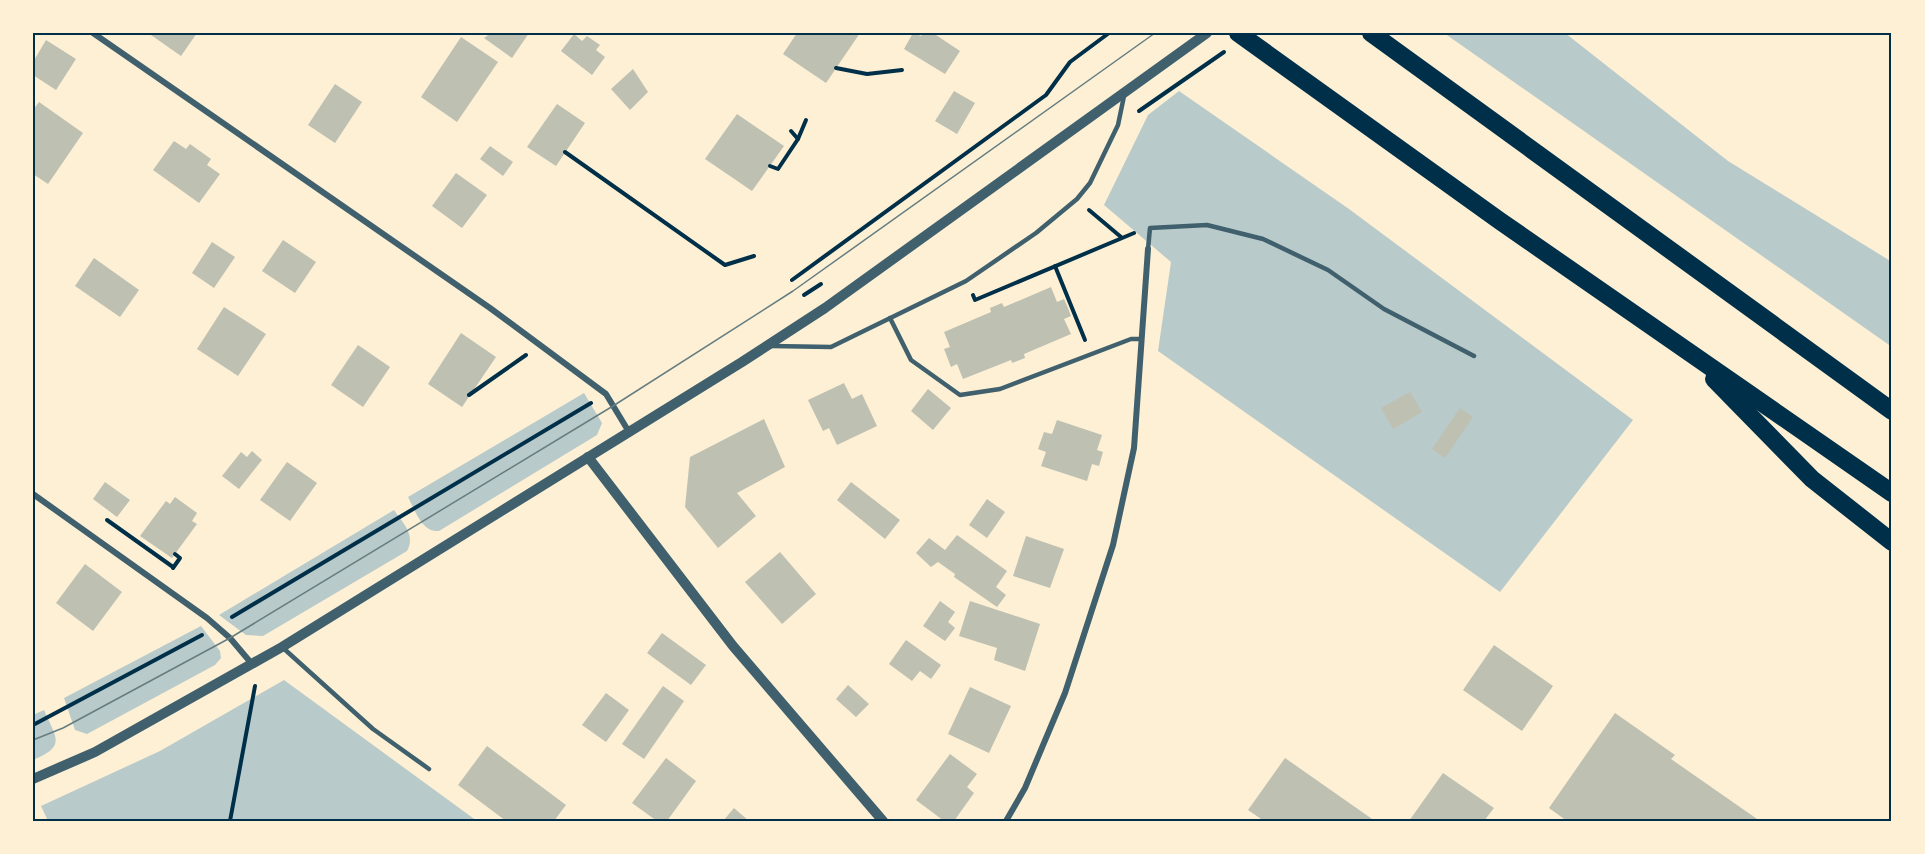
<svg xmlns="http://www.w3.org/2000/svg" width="1925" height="854" viewBox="0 0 1925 854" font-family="Signika,sans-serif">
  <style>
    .green { fill: #b9caca }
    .building { fill: #bec0b2 }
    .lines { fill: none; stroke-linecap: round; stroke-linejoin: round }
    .path { stroke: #003049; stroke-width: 4 }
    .service { stroke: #3f606c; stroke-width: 4.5 }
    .minor { stroke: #3f606c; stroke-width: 6 }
    .tertiary { stroke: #3f606c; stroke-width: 10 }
    .motorway { stroke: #003049; stroke-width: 18 }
    .tram { stroke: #657d81; stroke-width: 1.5 }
    .neatline { fill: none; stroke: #003049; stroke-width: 2 }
  </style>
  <rect width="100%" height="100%" fill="#fdf0d5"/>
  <g class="green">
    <path d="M1444,33H1565L1728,161L1892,262V347Z"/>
    <path d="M1179,91L1349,209L1633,420L1500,592L1158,351L1171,262L1104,205L1148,115Z"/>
    <path d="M584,393L602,423L597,435L439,531C422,533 415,510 408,497Z"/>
    <path d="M394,510C403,523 416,535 407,551L263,636L246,635L219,615Z"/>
    <path d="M201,626L220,651L221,658L215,665L87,734L75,730L64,698Z"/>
    <path d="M284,680L477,821H48L41,806L160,751Z"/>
    <path d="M44,710C56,738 67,746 33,760V715Z"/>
  </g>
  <g class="building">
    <path d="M152,33H197L181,56L151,35Z"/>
    <path d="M491,33H529L512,58L484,38Z"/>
    <path d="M797,33H860L826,83L783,54Z"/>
    <path d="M913,33L921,36L924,33H933L960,51L945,74L904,49Z"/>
    <path d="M574,34L582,41L587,36L600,45L596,50L605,57L592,75L561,51Z"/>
    <path d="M461,37L498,62L457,122L421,97Z"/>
    <path d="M46,40L76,59L56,90L33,75V62Z"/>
    <path d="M633,69L648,92L630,110L611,89Z"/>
    <path d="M335,84L362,102L335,143L308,125Z"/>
    <path d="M954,91L975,103L957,134L935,121Z"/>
    <path d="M39,102L83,133L48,184L33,174V110Z"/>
    <path d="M557,104L585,123L556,166L527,147Z"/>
    <path d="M737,114L784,146L752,191L705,159Z"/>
    <path d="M174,141L186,149L190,144L211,159L207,165L220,174L199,203L153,170Z"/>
    <path d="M490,146L513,162L503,176L480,159Z"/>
    <path d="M456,173L487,195L462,228L432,206Z"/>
    <path d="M283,240L316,262L295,293L262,271Z"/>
    <path d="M212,242L235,257L214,288L192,273Z"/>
    <path d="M94,258L139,290L120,317L75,286Z"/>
    <path d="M1051,287L1057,302L1064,299L1068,308L1071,316L1064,319L1071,334L1024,354L1025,358L1012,363L1011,360L963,379L957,364L951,367L944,349L950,347L944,332L991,312L990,308L1002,303L1004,307Z"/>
    <path d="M224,307L266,334L238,376L197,349Z"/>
    <path d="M461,333L496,357L462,407L428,384Z"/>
    <path d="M358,345L390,367L363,407L331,385Z"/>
    <path d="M844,383L852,399L862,394L877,426L837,445L829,428L823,431L808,400Z"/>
    <path d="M928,389L951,408L933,430L911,411Z"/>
    <path d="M1410,392L1422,412L1393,429L1381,408Z"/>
    <path d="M1460,408L1473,417L1445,458L1432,449Z"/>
    <path d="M764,419L785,467L737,493L756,516L718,548L685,507L690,457Z"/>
    <path d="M1057,420L1102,435L1097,450L1103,452L1099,466L1092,464L1087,481L1041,466L1046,452L1038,449L1044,432L1052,434Z"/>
    <path d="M252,451L262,460L239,489L222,476L241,452L247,457Z"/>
    <path d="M287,462L317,483L290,521L260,500Z"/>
    <path d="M105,482L130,500L117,517L93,499Z"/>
    <path d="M851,482L900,520L885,539L837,500Z"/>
    <path d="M175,497L197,513L192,521L197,524L172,558L140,536L166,501L170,504Z"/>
    <path d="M987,499L1005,512L987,538L969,525Z"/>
    <path d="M957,535L1007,571L996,587L1006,595L997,607L954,577L955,574L938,562L931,567L916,553L929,538L945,550Z"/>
    <path d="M1026,536L1064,549L1050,588L1013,576Z"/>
    <path d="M780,552L816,594L782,624L745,582Z"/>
    <path d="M85,564L122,592L93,631L56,603Z"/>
    <path d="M940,601L955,612L948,622L955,628L945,641L923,626Z"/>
    <path d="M970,601L1040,624L1025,671L994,660L997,648L959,636Z"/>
    <path d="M662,633L706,665L691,685L647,653Z"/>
    <path d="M906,640L941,665L931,679L920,671L912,681L889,664Z"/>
    <path d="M1494,645L1553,686L1522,731L1463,690Z"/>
    <path d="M848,685L869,704L856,717L836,699Z"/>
    <path d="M663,686L684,701L644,759L622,744Z"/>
    <path d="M970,687L1011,706L989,753L948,734Z"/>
    <path d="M606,693L629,710L606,742L582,725Z"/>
    <path d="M1615,713L1675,755L1671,759L1760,821H1567L1549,808Z"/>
    <path d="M487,746L566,805L554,821H506L458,785Z"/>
    <path d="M950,754L977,774L967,787L974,793L954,821H944L916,800Z"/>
    <path d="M666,758L696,781L667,821H657L632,803Z"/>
    <path d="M1285,758L1375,821H1264L1248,810Z"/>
    <path d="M1443,773L1494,808L1484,821H1409Z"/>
    <path d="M734,808L749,821H723Z"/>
  </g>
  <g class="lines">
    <g class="path">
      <path d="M836,68L867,74L902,70"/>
      <path d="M1139,111L1224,52"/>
      <path d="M791,131L798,139"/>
      <path d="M565,152L725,265L754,256"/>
      <path d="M770,166L778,169L798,139L806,120"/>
      <path d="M1089,210L1121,237"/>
      <path d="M1055,266L1085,340"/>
      <path d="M792,280L1046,95L1070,62L1109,33"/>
      <path d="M804,295L821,284"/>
      <path d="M973,295L975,300L1134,233"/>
      <path d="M469,395L526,355"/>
      <path d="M107,520L173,567"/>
      <path d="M173,568L180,558L175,554"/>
      <path d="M232,617L591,403"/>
      <path d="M33,725L202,635"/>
      <path d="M230,821L255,686"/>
    </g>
    <g class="service">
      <path d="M1148,249L1150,228L1207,225L1263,239L1328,270L1384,309L1474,356"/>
      <path d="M890,318L911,360L960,395L1000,389L1131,339H1141"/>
      <path d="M771,346L831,347L966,281L1036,233L1077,199L1090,183L1118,125L1124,96"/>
      <path d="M282,647L373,729L429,769"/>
    </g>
    <g class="minor">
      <path d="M93,33L490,308L606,394L629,432"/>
      <path d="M33,494L207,618L230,638L252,664"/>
      <path d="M1006,821L1025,788L1065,693L1113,545L1134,448L1148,249"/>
    </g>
    <g class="tertiary">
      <path d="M588,457L733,646L883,821"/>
      <path d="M33,779L95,752L282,647L742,362L825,308L1207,33"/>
    </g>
    <g class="motorway">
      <path d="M1238,33L1500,221L1892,493"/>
      <path d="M1371,33L1892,411"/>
      <path d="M1714,379L1812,479L1892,542"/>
    </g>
    <path class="tram" d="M33,740L63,728L230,638L613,406L793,291L1155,33"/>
  </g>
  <rect width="1925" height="854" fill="none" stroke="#fdf0d5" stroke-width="69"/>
  <rect x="34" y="34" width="1856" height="786" class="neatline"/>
</svg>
